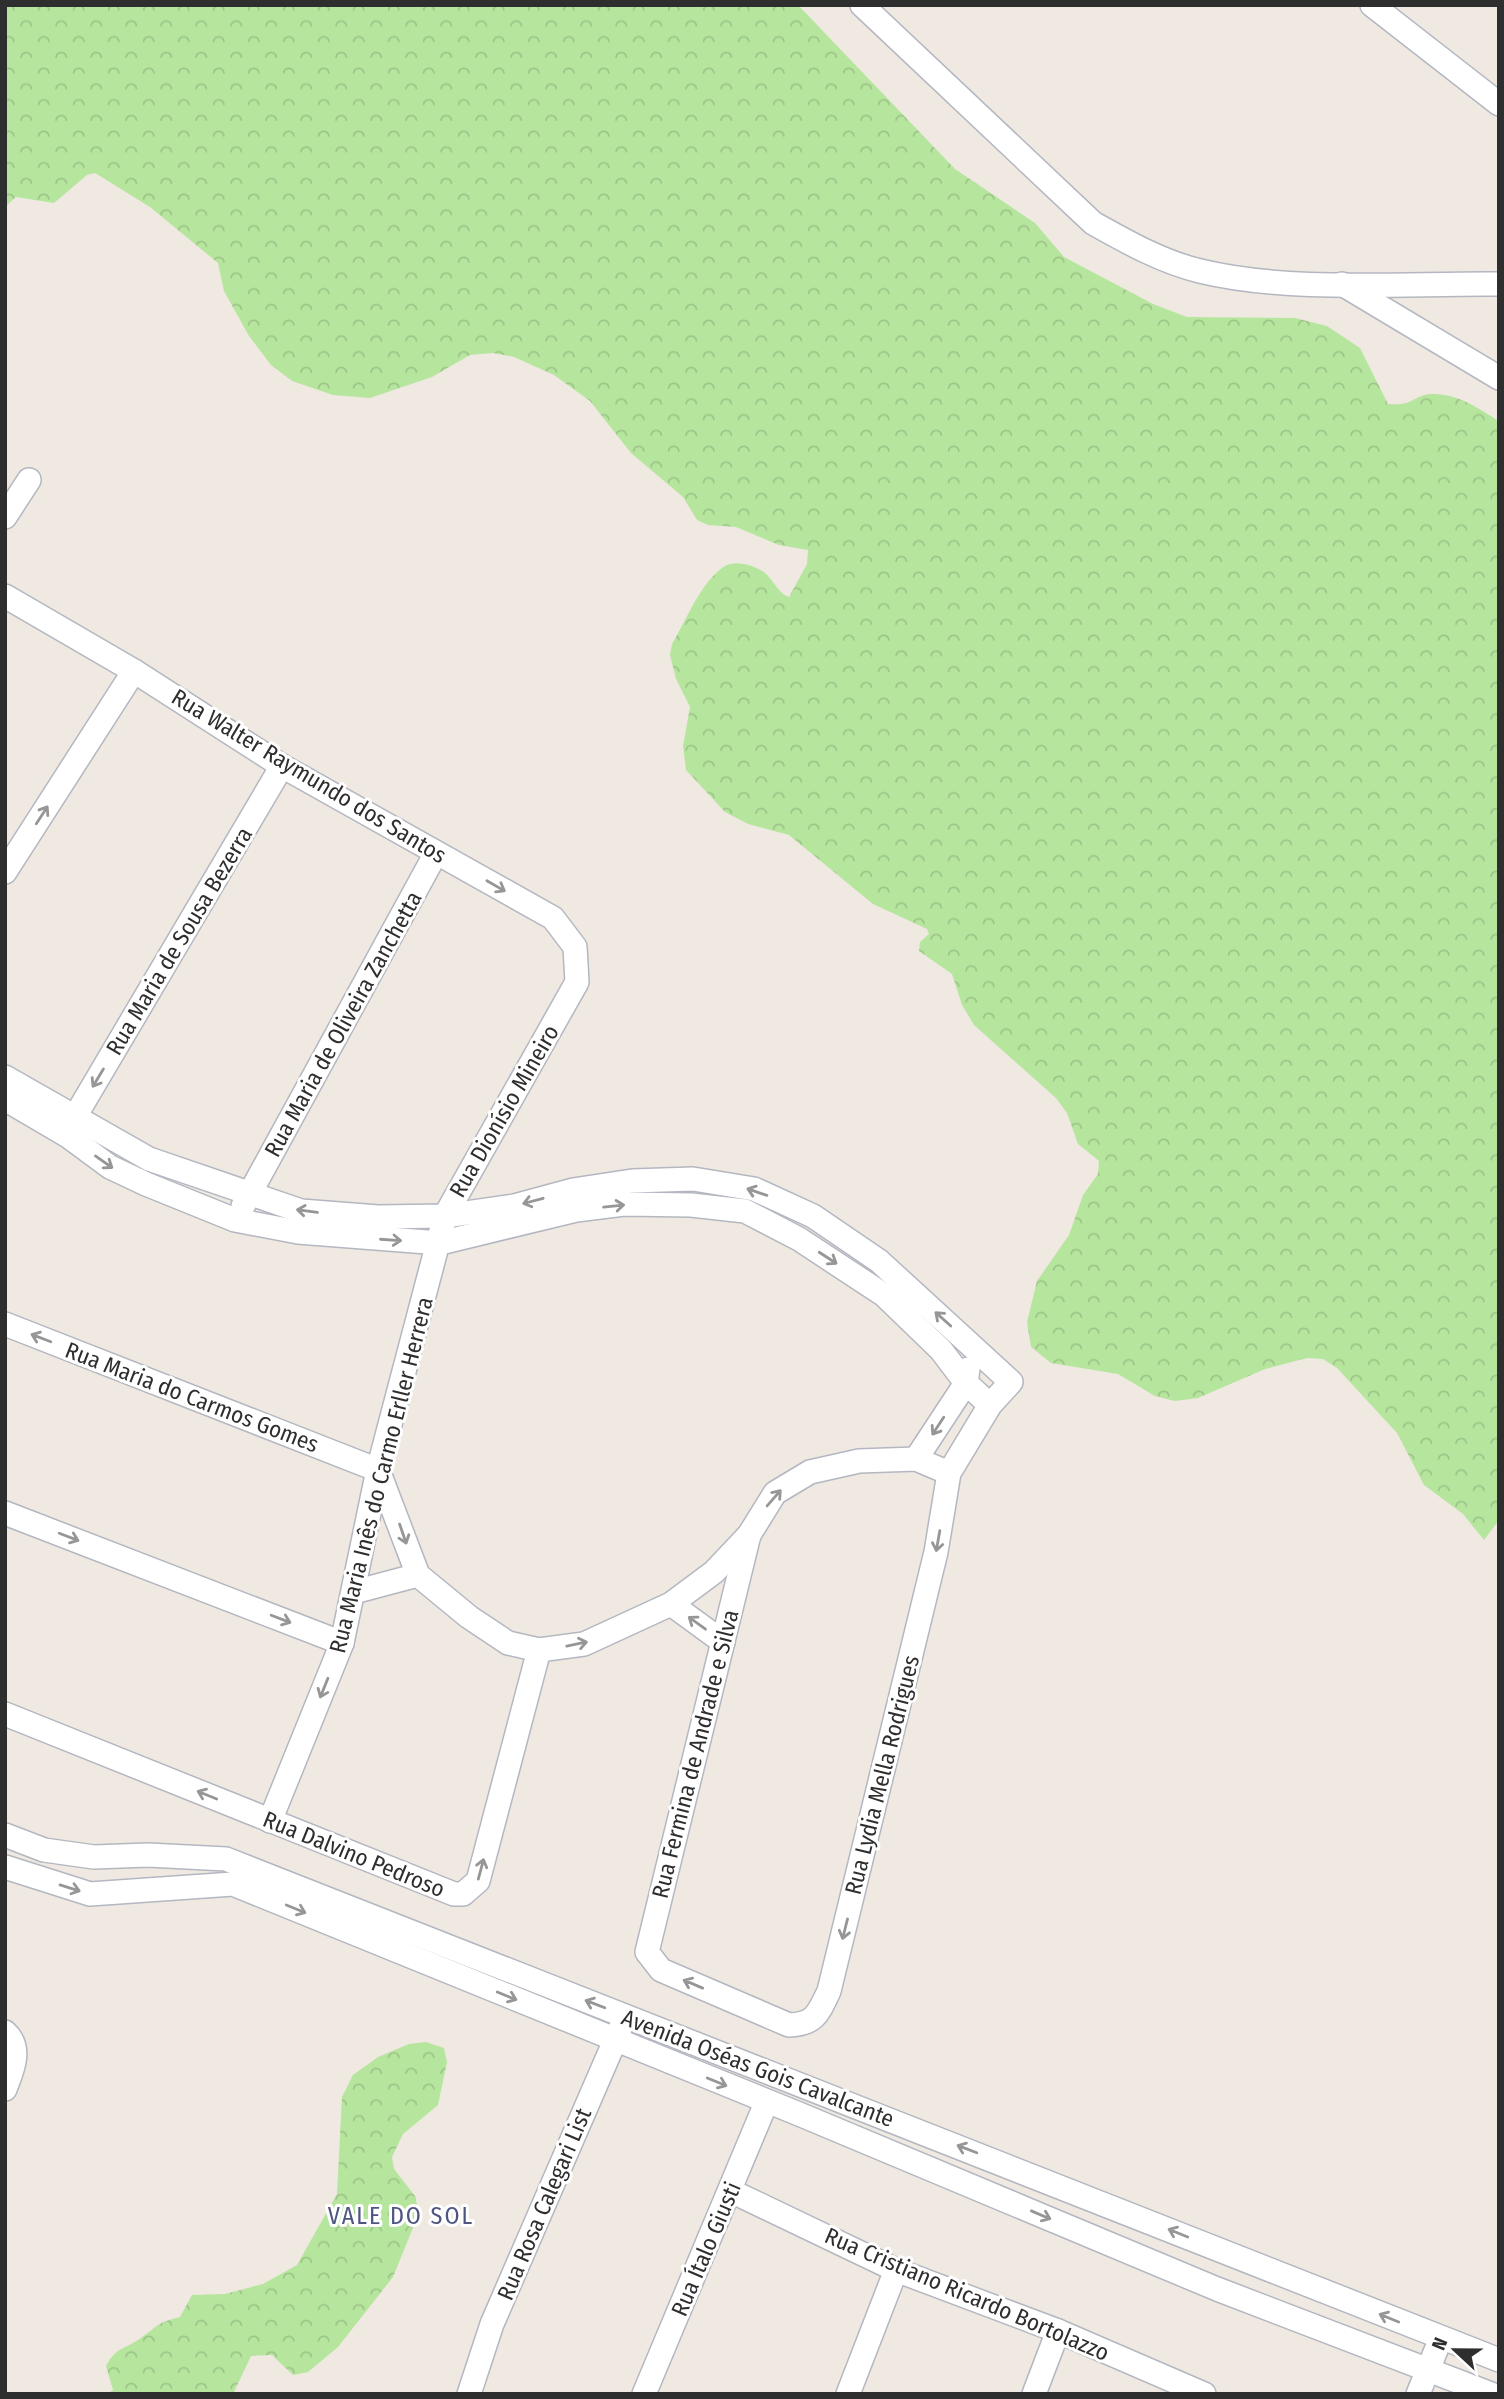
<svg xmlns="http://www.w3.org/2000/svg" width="1504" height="2399" viewBox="0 0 1504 2399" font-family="'Fira Sans Condensed',sans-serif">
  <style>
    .forest { fill: url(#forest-crowns) }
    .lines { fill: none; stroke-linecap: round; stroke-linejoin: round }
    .minor-casing { stroke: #b4b7c1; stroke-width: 26 }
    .minor { stroke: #fff; stroke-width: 23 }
    .oneway { stroke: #969696 }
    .labels { text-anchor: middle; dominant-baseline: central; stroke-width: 6; stroke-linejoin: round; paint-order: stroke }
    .street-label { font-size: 23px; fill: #2e2e2e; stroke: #fff }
    .neighbourhood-label { font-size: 24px; letter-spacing: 2px; fill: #4d5680; stroke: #fff }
  </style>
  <defs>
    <pattern id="forest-crowns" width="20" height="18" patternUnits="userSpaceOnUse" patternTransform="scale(1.75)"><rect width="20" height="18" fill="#b6e59e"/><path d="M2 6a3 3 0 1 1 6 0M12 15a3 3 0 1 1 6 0" fill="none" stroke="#9dc588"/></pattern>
  </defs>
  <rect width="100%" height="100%" fill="#efe9e1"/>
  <g class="forest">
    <path d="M5,5H798L955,169L1035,223L1064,257L1153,304L1187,317L1295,318L1327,326L1360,348L1388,404C1412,407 1414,395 1431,394C1457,393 1478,408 1499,421V1520L1484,1540L1463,1514L1424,1485L1397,1433L1337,1368L1323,1359L1307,1358L1265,1369L1198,1398L1175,1401L1155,1396L1118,1374L1051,1363L1031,1347L1027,1322L1037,1281L1069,1235L1083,1195L1098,1174L1099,1161L1078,1144L1067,1113L1056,1098L974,1025L962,1005L952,974L919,951L920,942L929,934L927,929L873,904L789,835L748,824L725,812L686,770L683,746L690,707L676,679L670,655L672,644C686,621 701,581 725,566C734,560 753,565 762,571C773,577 776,592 789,597L807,564L808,550L779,545L736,527L708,525L697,520L683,497L631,453L590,401L554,375L514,357L493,353L470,355L432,377L370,398L333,395L292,381L271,365L249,336L224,291L218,263L150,207L95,173L87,175L54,203L16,197L5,207Z"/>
    <path d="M426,2042L444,2048L447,2062L438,2105L403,2134L392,2157L394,2169L415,2196L419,2213L393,2277L338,2347L308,2372L293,2375L272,2355L251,2356L233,2394H107L113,2390L106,2366C117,2346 124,2350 141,2338C161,2324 154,2324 180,2317L192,2295L225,2294L263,2284L297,2265L337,2194L342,2097L353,2075L378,2057L409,2044Z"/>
  </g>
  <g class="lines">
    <g class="minor-casing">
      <g id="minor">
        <path d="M862,5L1093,223C1127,242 1162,262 1200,271C1291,293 1405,283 1499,284"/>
        <path d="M1372,5L1499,104"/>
        <path d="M1342,284L1499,378"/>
        <path d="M5,517L29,480"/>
        <path d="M5,596L134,671L282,766L553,918L575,947L577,982L445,1216L378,1470L342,1643L270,1821"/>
        <path d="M5,872L134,671"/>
        <path d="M5,1077L149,1159L301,1211L378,1217L445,1216L514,1206L573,1190L632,1181L693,1179L754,1189L813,1216L879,1261L1011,1382L990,1405L949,1473L936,1552L829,1991C818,2014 815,2024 789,2025L661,1970L647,1952L749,1535"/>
        <path d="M5,1099L68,1136L110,1167L146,1184L235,1220L298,1232L440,1243L576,1210L624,1204L691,1205L745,1211L799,1239L884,1295L941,1350L966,1383L990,1405"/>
        <path d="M71,1129L76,1115L282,766"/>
        <path d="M243,1206L436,853"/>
        <path d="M5,1324L378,1470L418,1575L469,1617L508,1643L539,1650L584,1644L671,1604L714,1572L749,1535L775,1493L810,1472L859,1461L916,1459L949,1473"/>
        <path d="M916,1459L966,1383L968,1369"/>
        <path d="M5,1513L342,1643"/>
        <path d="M354,1592L418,1575"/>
        <path d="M671,1604L723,1642"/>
        <path d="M5,1714L454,1894H463L478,1881L539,1650"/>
        <path d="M5,1835L44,1850L94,1857L148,1855L226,1859L1499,2360"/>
        <path d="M5,1867L90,1894L233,1884L799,2114L1217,2289L1491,2394"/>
        <path d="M5,2032C23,2048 12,2071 5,2089"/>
        <path d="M731,2191L896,2270L1058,2331L1204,2394"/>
        <path d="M469,2394L492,2324L620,2029"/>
        <path d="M644,2394L766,2103"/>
        <path d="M848,2394L896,2270"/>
        <path d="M1034,2394L1058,2331"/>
        <path d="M1418,2394L1441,2338"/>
      </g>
    </g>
    <use href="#minor" class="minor"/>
  </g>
  <defs><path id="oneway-shaft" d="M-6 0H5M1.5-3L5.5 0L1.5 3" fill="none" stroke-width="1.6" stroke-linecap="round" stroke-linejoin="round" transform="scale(1.75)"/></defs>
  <g class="oneway">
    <use href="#oneway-shaft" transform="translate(42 815) rotate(-57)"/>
    <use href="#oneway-shaft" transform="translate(496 886) rotate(30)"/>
    <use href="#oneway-shaft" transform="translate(98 1078) rotate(121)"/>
    <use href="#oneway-shaft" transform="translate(104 1162) rotate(35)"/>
    <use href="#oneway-shaft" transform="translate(757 1192) rotate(-161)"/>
    <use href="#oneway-shaft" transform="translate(533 1201) rotate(165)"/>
    <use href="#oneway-shaft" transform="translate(614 1206) rotate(-6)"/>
    <use href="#oneway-shaft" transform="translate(307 1211) rotate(-172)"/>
    <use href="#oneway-shaft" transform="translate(391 1240) rotate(4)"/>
    <use href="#oneway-shaft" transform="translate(828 1258) rotate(33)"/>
    <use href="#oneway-shaft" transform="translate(943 1319) rotate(-138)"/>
    <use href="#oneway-shaft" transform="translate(41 1338) rotate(-159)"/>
    <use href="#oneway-shaft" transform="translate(938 1426) rotate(123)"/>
    <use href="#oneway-shaft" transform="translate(774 1498) rotate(-49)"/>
    <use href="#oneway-shaft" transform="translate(403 1534) rotate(71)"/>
    <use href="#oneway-shaft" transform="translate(69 1537) rotate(21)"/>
    <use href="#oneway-shaft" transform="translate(938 1541) rotate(100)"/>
    <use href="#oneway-shaft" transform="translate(281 1619) rotate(21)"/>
    <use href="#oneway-shaft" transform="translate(697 1623) rotate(-144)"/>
    <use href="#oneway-shaft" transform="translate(577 1644) rotate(-12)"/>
    <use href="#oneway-shaft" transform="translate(324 1688) rotate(112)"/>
    <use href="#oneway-shaft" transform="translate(207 1795) rotate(-158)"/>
    <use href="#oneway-shaft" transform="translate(481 1869) rotate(-75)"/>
    <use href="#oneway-shaft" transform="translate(70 1888) rotate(17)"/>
    <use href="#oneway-shaft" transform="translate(296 1909) rotate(22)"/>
    <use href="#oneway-shaft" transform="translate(845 1929) rotate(104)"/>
    <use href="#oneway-shaft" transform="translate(693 1984) rotate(-157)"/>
    <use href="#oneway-shaft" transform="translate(507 1996) rotate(22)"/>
    <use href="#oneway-shaft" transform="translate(595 2004) rotate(-159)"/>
    <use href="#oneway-shaft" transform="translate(717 2082) rotate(22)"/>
    <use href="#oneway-shaft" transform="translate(967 2149) rotate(-159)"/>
    <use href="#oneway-shaft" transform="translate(1041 2215) rotate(23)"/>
    <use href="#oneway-shaft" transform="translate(1178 2233) rotate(-158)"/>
    <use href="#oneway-shaft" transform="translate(1389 2318) rotate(-158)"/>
  </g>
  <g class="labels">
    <g class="street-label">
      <text transform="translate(309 776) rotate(31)">Rua Walter Raymundo dos Santos</text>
      <text transform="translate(179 941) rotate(-59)">Rua Maria de Sousa Bezerra</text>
      <text transform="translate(343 1024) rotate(-61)">Rua Maria de Oliveira Zanchetta</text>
      <text transform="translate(504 1111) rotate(-60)">Rua Dionísio Mineiro</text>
      <text transform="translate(192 1397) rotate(21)">Rua Maria do Carmos Gomes</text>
      <text transform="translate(381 1475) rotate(-76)">Rua Maria Inês do Carmo Erller Herrera</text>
      <text transform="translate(695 1754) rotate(-76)">Rua Fermina de Andrade e Silva</text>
      <text transform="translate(882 1775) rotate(-76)">Rua Lydia Mella Rodrigues</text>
      <text transform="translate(354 1854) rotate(22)">Rua Dalvino Pedroso</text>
      <text transform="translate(758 2068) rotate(21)">Avenida Oséas Gois Cavalcante</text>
      <text transform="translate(544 2204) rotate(-67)">Rua Rosa Calegari List</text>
      <text transform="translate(706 2249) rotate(-67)">Rua Ítalo Giusti</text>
      <text transform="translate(967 2294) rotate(23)">Rua Cristiano Ricardo Bortolazzo</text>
    </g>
    <g class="neighbourhood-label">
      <text x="401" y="2216">VALE DO SOL</text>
    </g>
  </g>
  <rect width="1504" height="2399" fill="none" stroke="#2e2e2e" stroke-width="14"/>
  <g transform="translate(1455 2350) rotate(292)" stroke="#ffffff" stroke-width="5" paint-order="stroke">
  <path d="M0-5L12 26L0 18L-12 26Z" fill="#2e2e2e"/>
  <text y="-10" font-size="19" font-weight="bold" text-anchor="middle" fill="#2e2e2e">N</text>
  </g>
</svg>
